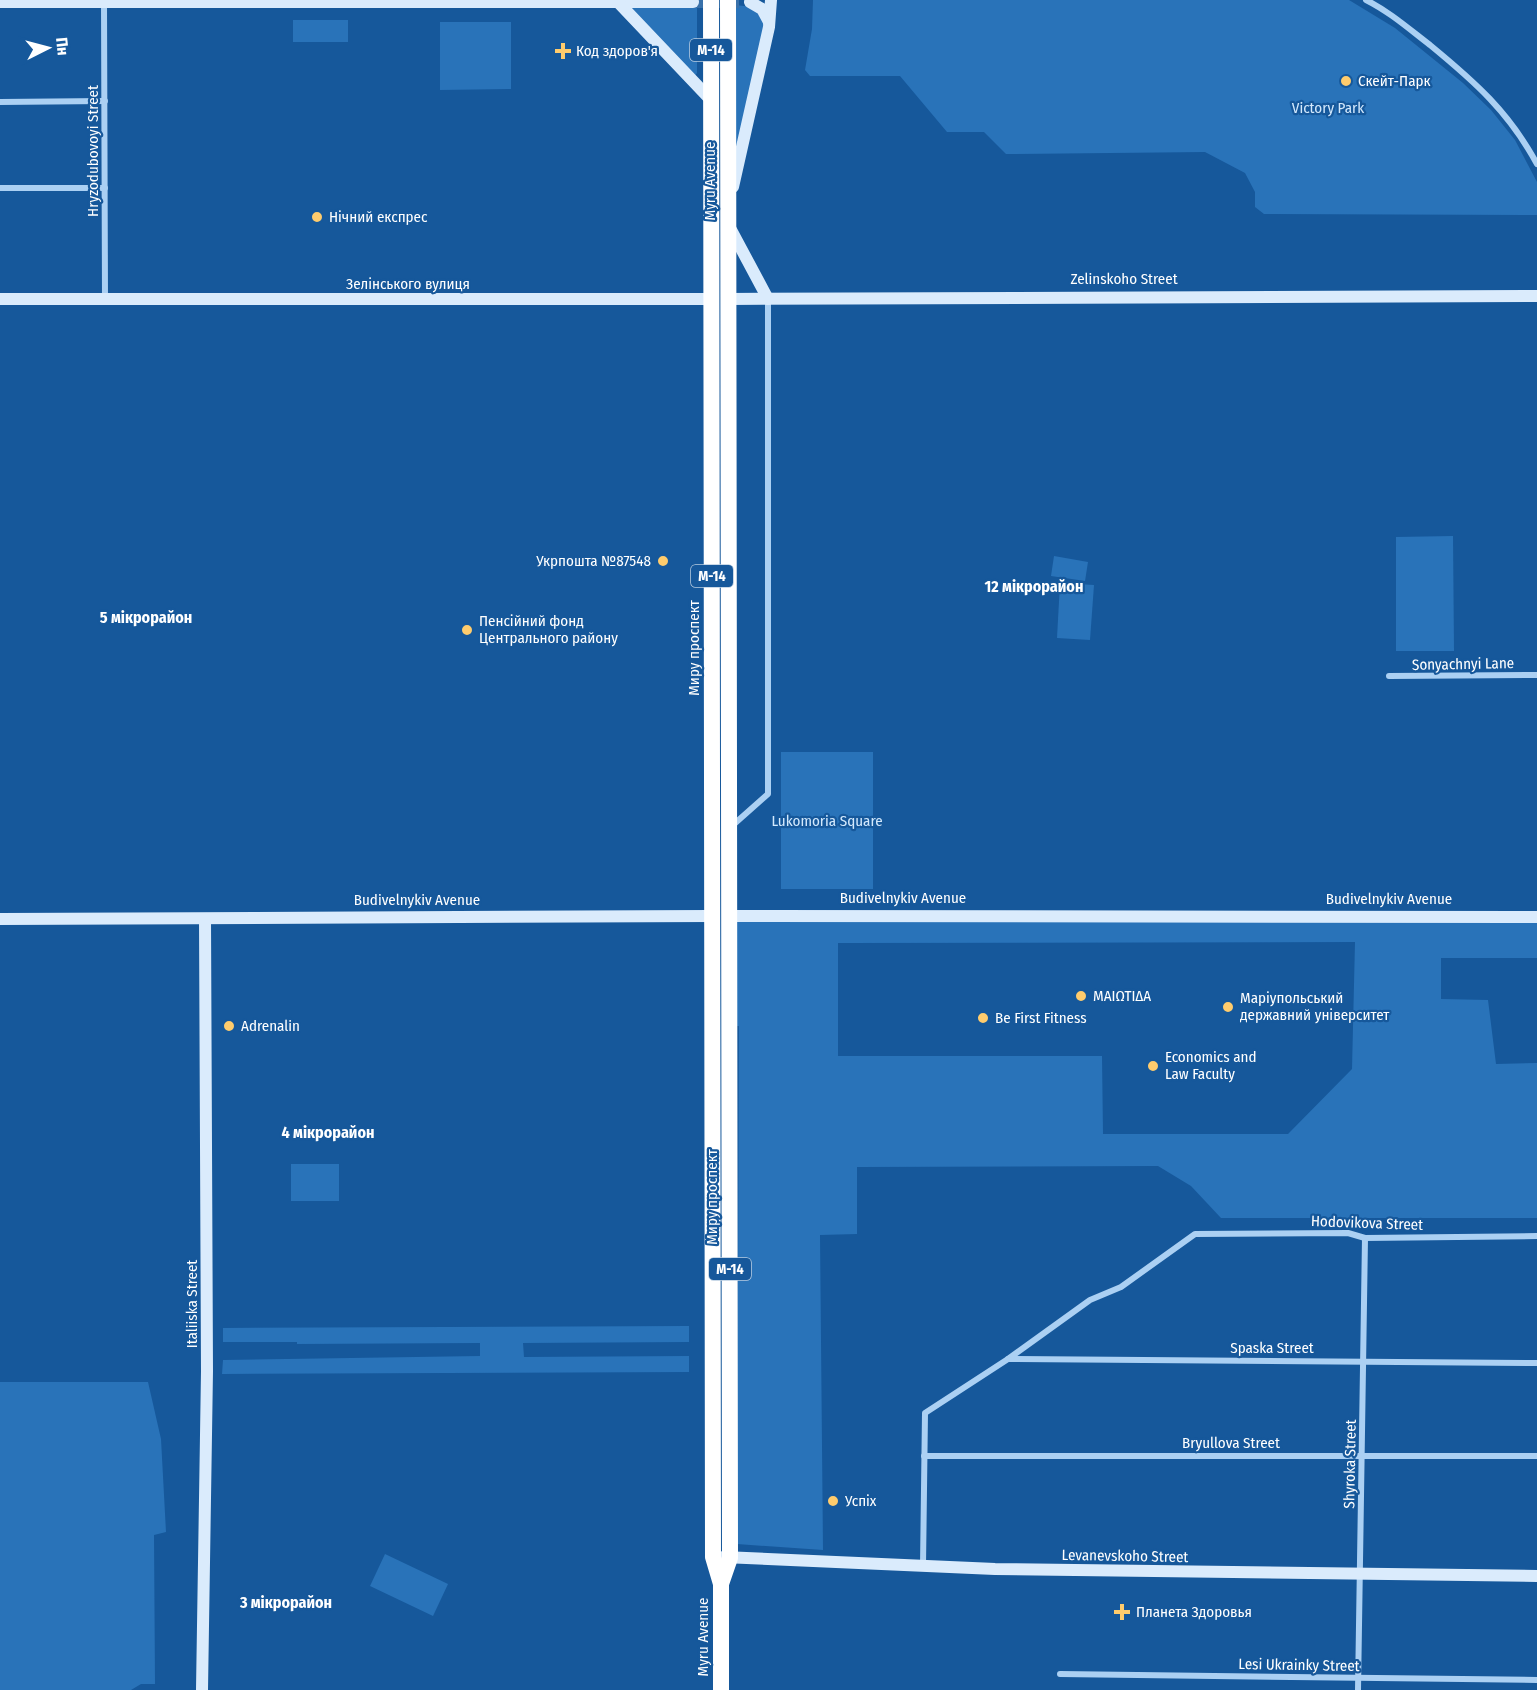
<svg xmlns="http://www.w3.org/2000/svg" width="1537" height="1690" viewBox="0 0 1537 1690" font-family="'Fira Sans Condensed',sans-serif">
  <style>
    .green { fill: #2973b9; fill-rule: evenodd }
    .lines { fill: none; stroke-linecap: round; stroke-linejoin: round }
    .secondary-tunnel { stroke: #3971aa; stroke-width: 12; stroke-dasharray: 12 6; stroke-linecap: butt }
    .street { stroke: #abd0f3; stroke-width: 6 }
    .secondary { stroke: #daebfc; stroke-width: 12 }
    .highway { stroke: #fff; stroke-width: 16 }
    .poi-dot { fill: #ffcc6d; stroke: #16589b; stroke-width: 2 }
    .labels { text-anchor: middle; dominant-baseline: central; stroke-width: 4.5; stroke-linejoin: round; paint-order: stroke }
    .shield { fill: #16589b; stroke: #b9cde1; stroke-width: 1.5 }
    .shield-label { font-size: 14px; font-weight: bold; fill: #fff }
    .poi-label { font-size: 15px; fill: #fff; stroke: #16589b; text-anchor: start }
    .park-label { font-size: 15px; fill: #d3e9fd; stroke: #16589b }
    .street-label { font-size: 15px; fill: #fff; stroke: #16589b }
    .neighbourhood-label { font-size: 16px; font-weight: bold; fill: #fff; stroke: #16589b }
  </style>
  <rect width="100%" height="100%" fill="#16589b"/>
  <g class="green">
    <path d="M813,0H1349L1395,28L1463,83L1491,110L1515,140L1537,182V215L1264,214L1255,207V192L1245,173L1205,152L1006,154L984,132H947L900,76H810L805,70L812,29Z"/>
    <path d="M627,5H697V73L694,77Z"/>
    <path d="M735,5L753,7L765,23L736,162Z"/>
    <rect x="293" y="20" width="55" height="22"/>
    <path d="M440,22H511V89L440,90Z"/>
    <path d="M1453,536L1454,651H1396V537Z"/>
    <path d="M1054,556L1088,562L1085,581L1051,576Z"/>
    <path d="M1060,583L1094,585L1090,640L1057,638Z"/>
    <rect x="781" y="752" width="92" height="137"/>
    <path d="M735,921L1537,922V958H1441V999L1488,1000L1496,1064L1537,1063V1218H1221L1191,1186L1158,1166L857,1167V1234L820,1235L823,1550L737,1544L739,1026H735ZM1355,942L1352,1069L1288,1134H1103L1102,1056H838V943Z"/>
    <rect x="291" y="1164" width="48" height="37"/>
    <path d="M689,1326V1342L523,1343L524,1357L689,1356V1372L222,1374L223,1360L480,1356V1343L297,1344V1342H223V1328Z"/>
    <path d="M0,1382H148L161,1439L166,1532L154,1535L155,1684H141L131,1690H0Z"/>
    <path d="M385,1554L448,1584L433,1616L370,1586Z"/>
  </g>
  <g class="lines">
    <path class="secondary-tunnel" d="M693,2H739"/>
    <g class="street">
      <path d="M1366,0C1390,12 1409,29 1430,45C1475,82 1509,112 1537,164"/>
      <path d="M104,2L105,299"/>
      <path d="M0,102L105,101"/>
      <path d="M0,188H105"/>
      <path d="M1389,676L1537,675"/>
      <path d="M733,825L768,794V299"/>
      <path d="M1008,1359L1537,1363"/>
      <path d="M924,1456H1537"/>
      <path d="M923,1566L925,1413L1008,1359L1090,1300L1121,1287L1195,1234L1348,1233L1365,1238L1537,1236"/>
      <path d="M1060,1674L1537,1680"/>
      <path d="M1358,1690L1365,1238"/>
    </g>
    <g class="secondary">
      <path d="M0,2H693"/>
      <path d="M618,2L711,100"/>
      <path d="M750,2L762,9L769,22"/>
      <path d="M733,187L769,27L771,0"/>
      <path d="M729,226L768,299"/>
      <path d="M0,299H711"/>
      <path d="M728,299L1537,296"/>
      <path d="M729,916L1537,917"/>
      <path d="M0,919L712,916"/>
      <path d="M723,1557L995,1569L1537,1576"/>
      <path d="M202,1690L207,1371L205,919"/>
    </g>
    <g class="highway">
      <path d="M711,0L713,1557L721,1584V1690"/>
      <path d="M721,1584L730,1558L728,0"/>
    </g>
  </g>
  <g class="poi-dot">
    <path d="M560 42h6v6h6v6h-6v6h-6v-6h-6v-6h6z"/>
    <circle cx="1346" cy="81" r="6"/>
    <circle cx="317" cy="217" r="6"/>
    <circle cx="663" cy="561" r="6"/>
    <circle cx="467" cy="630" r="6"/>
    <circle cx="1081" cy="996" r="6"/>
    <circle cx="1228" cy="1007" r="6"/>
    <circle cx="983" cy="1018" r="6"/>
    <circle cx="229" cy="1026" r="6"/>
    <circle cx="1153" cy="1066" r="6"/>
    <circle cx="833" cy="1501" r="6"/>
    <path d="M1119 1603h6v6h6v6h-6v6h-6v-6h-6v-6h6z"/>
  </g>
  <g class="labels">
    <g class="shield">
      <rect x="690" y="39" width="42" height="22" rx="4.5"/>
      <rect x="691" y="565" width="42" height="22" rx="4.5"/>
      <rect x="709" y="1258" width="42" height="22" rx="4.5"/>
    </g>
    <g class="shield-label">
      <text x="711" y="50">М-14</text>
      <text x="712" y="576">М-14</text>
      <text x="730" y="1269">М-14</text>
    </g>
    <g class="poi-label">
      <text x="576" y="51">Код здоров'я</text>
      <text x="1358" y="81">Скейт-Парк</text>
      <text x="329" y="217">Нічний експрес</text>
      <text x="651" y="561" text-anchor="end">Укрпошта №87548</text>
      <text x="479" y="621">Пенсійний фонд<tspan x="479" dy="17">Центрального району</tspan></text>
      <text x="1093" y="996">ΜΑΙΩΤΙΔΑ</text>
      <text x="1240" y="998">Маріупольський<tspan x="1240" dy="17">державний університет</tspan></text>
      <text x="995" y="1018">Be First Fitness</text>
      <text x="241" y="1026">Adrenalin</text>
      <text x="1165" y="1057">Economics and<tspan x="1165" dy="17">Law Faculty</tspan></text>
      <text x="845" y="1501">Успіх</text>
      <text x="1136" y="1612">Планета Здоровья</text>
    </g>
    <g class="park-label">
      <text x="1328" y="108">Victory Park</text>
      <text x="827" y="821">Lukomoria Square</text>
    </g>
    <g class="street-label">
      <text transform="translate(93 151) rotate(-90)">Hryzodubovoyi Street</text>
      <text transform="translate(710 181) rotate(-90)">Myru Avenue</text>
      <text x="1124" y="279">Zelinskoho Street</text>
      <text x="408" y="284">Зелінського вулиця</text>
      <text transform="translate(694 648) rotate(-90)">Миру проспект</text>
      <text transform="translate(1463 664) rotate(-1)">Sonyachnyi Lane</text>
      <text x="903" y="898">Budivelnykiv Avenue</text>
      <text x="1389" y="899">Budivelnykiv Avenue</text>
      <text x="417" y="900">Budivelnykiv Avenue</text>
      <text transform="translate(712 1197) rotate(-90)">Миру проспект</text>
      <text transform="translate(1367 1223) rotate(2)">Hodovikova Street</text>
      <text transform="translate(192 1304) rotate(-90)">Italiiska Street</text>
      <text x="1272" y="1348">Spaska Street</text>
      <text x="1231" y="1443">Bryullova Street</text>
      <text transform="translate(1350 1464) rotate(-89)">Shyroka Street</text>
      <text transform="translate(1125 1556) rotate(1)">Levanevskoho Street</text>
      <text transform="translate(703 1637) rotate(-90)">Myru Avenue</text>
      <text transform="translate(1299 1665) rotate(1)">Lesi Ukrainky Street</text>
    </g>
    <g class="neighbourhood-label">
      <text x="1034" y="586">12 мікрорайон</text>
      <text x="146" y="617">5 мікрорайон</text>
      <text x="328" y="1132">4 мікрорайон</text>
      <text x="286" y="1602">3 мікрорайон</text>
    </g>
  </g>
  <g transform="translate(48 48) rotate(84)" stroke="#16589b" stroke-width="4.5" paint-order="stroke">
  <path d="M0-4.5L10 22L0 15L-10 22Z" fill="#ffffff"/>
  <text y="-9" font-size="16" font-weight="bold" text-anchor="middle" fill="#ffffff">Пн</text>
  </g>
</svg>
